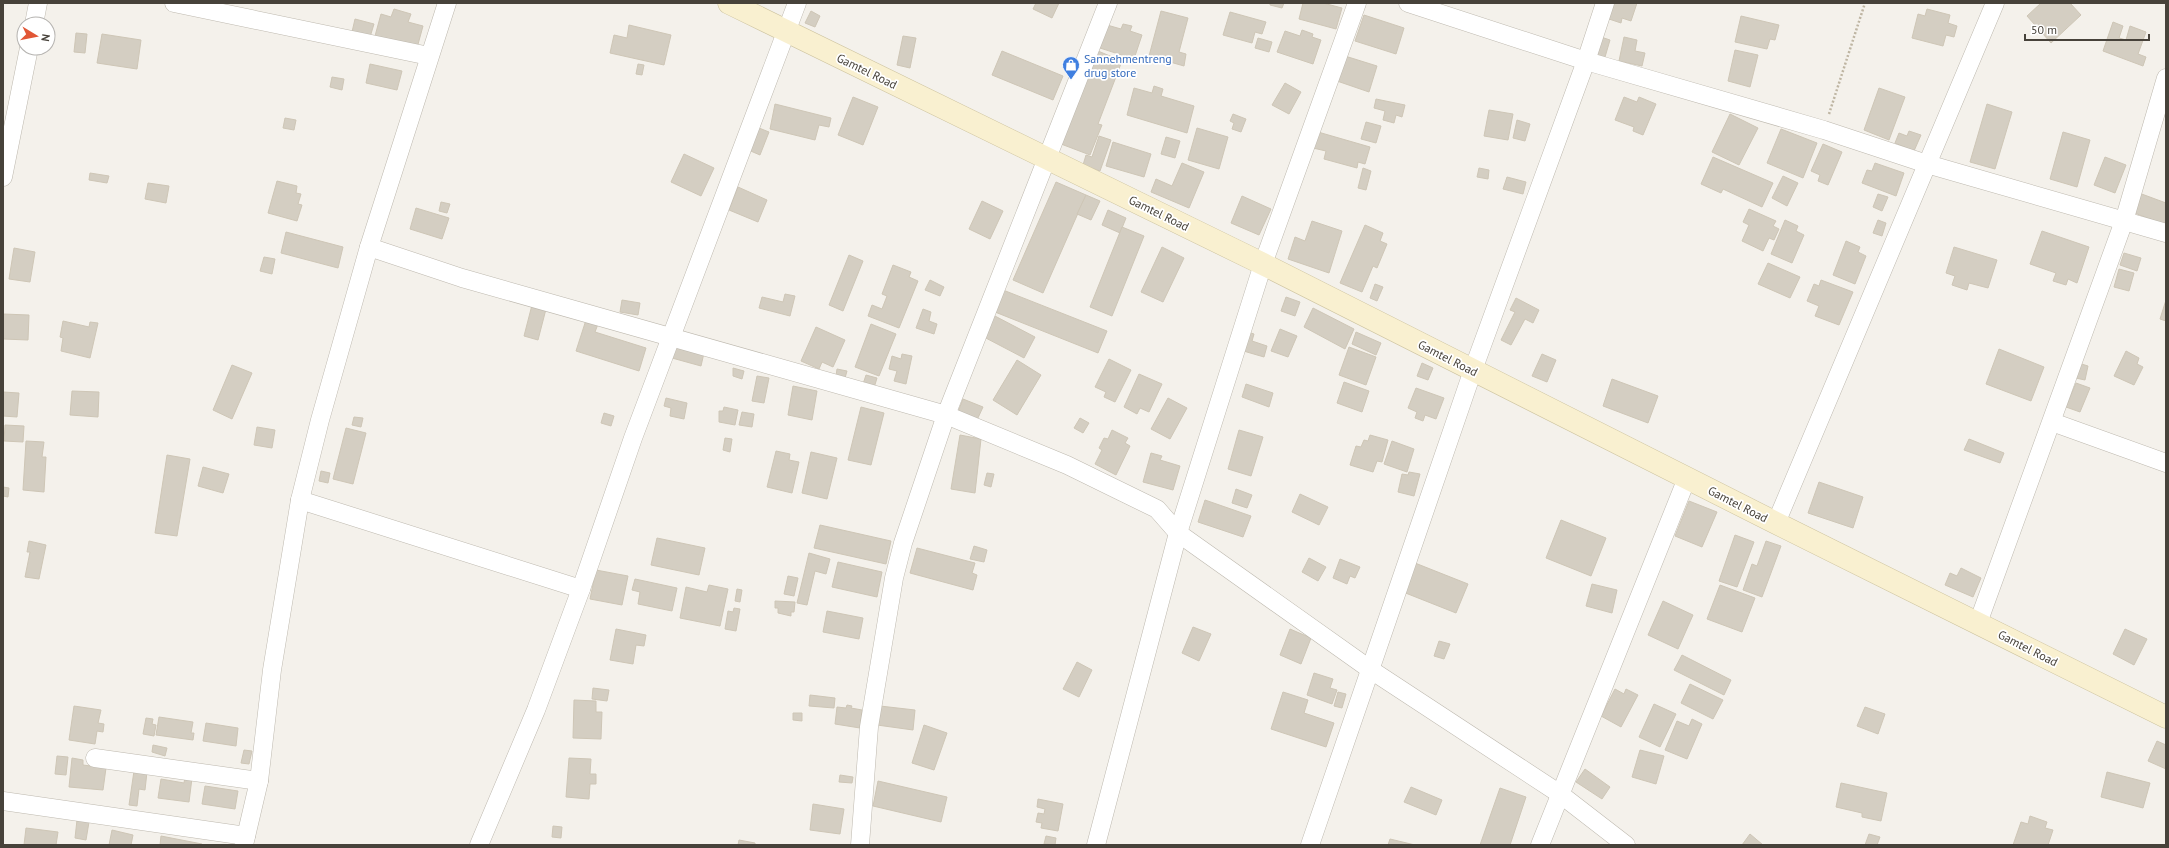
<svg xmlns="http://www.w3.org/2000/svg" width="2169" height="848" viewBox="0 0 2169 848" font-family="'PT Sans',sans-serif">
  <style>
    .building { fill: #d4cec2; stroke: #cec6b6 }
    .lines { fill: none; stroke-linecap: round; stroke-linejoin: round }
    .street-casing { stroke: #beb9af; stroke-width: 19 }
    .secondary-casing { stroke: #cec4a0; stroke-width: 23 }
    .path { stroke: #beb5a2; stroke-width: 2.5; stroke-dasharray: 2 2; stroke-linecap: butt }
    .street { stroke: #fff; stroke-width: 18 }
    .secondary { stroke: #f9f0d0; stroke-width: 22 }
    .labels { text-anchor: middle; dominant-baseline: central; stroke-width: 3.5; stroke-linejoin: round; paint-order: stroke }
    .shop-label { font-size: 12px; fill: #366cbe; stroke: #fff; text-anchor: start }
    .street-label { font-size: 12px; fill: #47423a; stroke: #fff }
  </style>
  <rect width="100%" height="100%" fill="#f4f1eb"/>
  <g class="building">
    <path d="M1036,3H1059L1052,18L1033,9Z"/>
    <path d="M1270,3H1284L1282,8L1270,5Z"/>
    <path d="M1303,3H1323L1342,8L1336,29L1299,19Z"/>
    <path d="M1614,3H1637L1631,21L1622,18L1621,23L1609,19Z"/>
    <path d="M2041,3H2070L2081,15L2051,43L2027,16Z"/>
    <path d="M394,9L411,14L408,22L423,26L417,48L375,36L381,14L391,17Z"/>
    <path d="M1927,9L1950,15L1948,23L1957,26L1954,37L1946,35L1943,46L1912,38L1918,14L1925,16Z"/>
    <path d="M811,11L820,16L815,27L805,23Z"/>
    <path d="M1161,11L1188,18L1179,52L1186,54L1184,66L1149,56Z"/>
    <path d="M1230,12L1266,22L1262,34L1255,32L1252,43L1223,35Z"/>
    <path d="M1364,15L1404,28L1396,54L1355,41Z"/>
    <path d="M1741,16L1779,25L1775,40L1770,39L1767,49L1735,42Z"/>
    <path d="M355,19L374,24L370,37L352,32Z"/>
    <path d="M2113,22L2123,26L2119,38L2126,40L2130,26L2146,32L2138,54L2146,57L2143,66L2103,51Z"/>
    <path d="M1123,24L1132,26L1130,31L1142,35L1134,59L1100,48L1107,25L1121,29Z"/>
    <path d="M629,25L671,35L664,65L610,53L614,35L627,38Z"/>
    <path d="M1302,30L1313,34L1312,37L1321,40L1313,64L1277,52L1285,31L1300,36Z"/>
    <path d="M76,33L87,34L85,53L74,52Z"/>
    <path d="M102,34L141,40L137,69L97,63Z"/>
    <path d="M903,36L916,38L910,68L897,65Z"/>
    <path d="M1601,37L1610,40L1605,57L1596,55Z"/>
    <path d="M1624,37L1637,40L1635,51L1645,53L1642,66L1619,61Z"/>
    <path d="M1258,38L1272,42L1269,52L1255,48Z"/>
    <path d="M1735,50L1758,55L1750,87L1728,81Z"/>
    <path d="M1002,51L1063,76L1053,100L992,75Z"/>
    <path d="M1098,51L1122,61L1098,124L1102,125L1090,155L1061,144Z"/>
    <path d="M1345,56L1377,66L1369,92L1337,81Z"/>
    <path d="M370,64L402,71L397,90L366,83Z"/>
    <path d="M638,64L644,65L642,75L636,74Z"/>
    <path d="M332,77L344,79L342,90L330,87Z"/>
    <path d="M1285,83L1301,92L1289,114L1272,105Z"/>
    <path d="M1154,86L1163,89L1161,96L1194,106L1187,133L1127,115L1134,88L1152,93Z"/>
    <path d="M1879,88L1905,97L1889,140L1864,130Z"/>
    <path d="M853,97L878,107L863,145L838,135Z"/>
    <path d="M1624,97L1637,102L1639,97L1656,104L1643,135L1633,131L1634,127L1615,120Z"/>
    <path d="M1376,99L1405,105L1402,117L1396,115L1394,123L1383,120L1385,111L1374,108Z"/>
    <path d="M775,104L831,118L829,127L819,125L815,140L770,129Z"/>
    <path d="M1987,104L2012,112L1995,169L1970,162Z"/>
    <path d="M1489,110L1513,114L1508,140L1484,136Z"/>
    <path d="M1233,114L1246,119L1241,132L1232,129L1234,123L1230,121Z"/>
    <path d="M1730,114L1758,128L1739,165L1712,152Z"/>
    <path d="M285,118L296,120L294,130L283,128Z"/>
    <path d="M1517,120L1530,124L1525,141L1513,138Z"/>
    <path d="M1366,122L1381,126L1376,143L1361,139Z"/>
    <path d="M754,126L769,132L760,155L746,149Z"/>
    <path d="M1197,128L1228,137L1219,169L1188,160Z"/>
    <path d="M1781,129L1817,143L1803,178L1767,163Z"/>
    <path d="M1909,131L1921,135L1914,151L1895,143L1899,133L1907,136Z"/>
    <path d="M1318,132L1370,147L1365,164L1358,162L1357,168L1324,159L1326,151L1313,148Z"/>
    <path d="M2063,132L2090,140L2077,187L2050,179Z"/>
    <path d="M1099,136L1111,140L1100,171L1083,165L1086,155L1092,157Z"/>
    <path d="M1166,137L1180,141L1175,158L1161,154Z"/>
    <path d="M1113,142L1151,154L1144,177L1106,166Z"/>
    <path d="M1823,144L1842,152L1828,185L1818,181L1820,175L1811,171Z"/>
    <path d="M684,154L714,168L701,196L671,182Z"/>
    <path d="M1713,157L1773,183L1762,207L1723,189L1721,193L1701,184Z"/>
    <path d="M2105,157L2126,165L2115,193L2094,185Z"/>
    <path d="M1182,163L1204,172L1189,208L1151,192L1156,179L1172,186Z"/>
    <path d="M1875,163L1904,173L1896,196L1862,183L1867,170L1872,171Z"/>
    <path d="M1363,168L1371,171L1366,190L1358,188Z"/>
    <path d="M1479,168L1489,170L1488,179L1477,177Z"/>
    <path d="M90,173L109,176L107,183L89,180Z"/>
    <path d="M1783,176L1798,183L1787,206L1772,198Z"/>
    <path d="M1507,177L1526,182L1523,194L1503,189Z"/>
    <path d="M277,181L297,186L296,193L301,194L298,204L302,205L297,221L268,213Z"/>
    <path d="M1056,182L1086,195L1043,293L1013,280Z"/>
    <path d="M148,183L169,186L166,203L145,199Z"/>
    <path d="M738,187L767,200L758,222L729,210Z"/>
    <path d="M2139,193L2166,203V225L2132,212Z"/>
    <path d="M1878,194L1888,197L1882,211L1873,207Z"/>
    <path d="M1086,195L1100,201L1091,220L1077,214Z"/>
    <path d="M1242,196L1271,209L1259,235L1231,223Z"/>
    <path d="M982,201L1003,211L990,239L969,229Z"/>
    <path d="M441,202L450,204L447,213L439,211Z"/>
    <path d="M416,208L449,218L442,239L410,229Z"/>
    <path d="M1749,209L1776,221L1773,226L1779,229L1774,240L1769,238L1763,251L1742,241L1749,225L1743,222Z"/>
    <path d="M1108,210L1126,218L1120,233L1102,225Z"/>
    <path d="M1785,220L1798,226L1796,231L1804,235L1792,263L1771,254Z"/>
    <path d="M1878,220L1886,223L1882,236L1873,233Z"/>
    <path d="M1312,221L1342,231L1329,273L1288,259L1295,237L1305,241Z"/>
    <path d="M1365,225L1383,233L1380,241L1387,244L1377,268L1373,266L1362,292L1340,283Z"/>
    <path d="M1122,227L1144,236L1112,316L1090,307Z"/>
    <path d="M2042,231L2089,247L2077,283L2068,279L2066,285L2053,281L2056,273L2030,264Z"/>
    <path d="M286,232L343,247L338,268L281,253Z"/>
    <path d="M1846,241L1860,247L1858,252L1866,256L1855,284L1833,275Z"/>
    <path d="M1162,247L1184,258L1163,302L1141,292Z"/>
    <path d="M1954,247L1997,260L1988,288L1969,283L1967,290L1952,285L1955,276L1946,273Z"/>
    <path d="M14,248L35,252L30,282L9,279Z"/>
    <path d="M2124,253L2141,258L2137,271L2120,265Z"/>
    <path d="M849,255L863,261L843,311L829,305Z"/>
    <path d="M264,257L275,259L272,274L260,271Z"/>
    <path d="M1768,263L1800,277L1790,298L1758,284Z"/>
    <path d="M893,265L911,272L909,277L918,281L899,328L868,316L872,305L882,309L887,296L882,294Z"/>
    <path d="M2119,269L2134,273L2129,291L2114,287Z"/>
    <path d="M930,280L944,287L940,296L925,290Z"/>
    <path d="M1821,280L1853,292L1839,325L1815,316L1819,306L1807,301L1814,284L1819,286Z"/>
    <path d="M1375,284L1383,287L1377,301L1370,298Z"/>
    <path d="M1003,290L1107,331L1098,353L995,312Z"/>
    <path d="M785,294L795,296L790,316L759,308L762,297L783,302Z"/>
    <path d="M1286,297L1300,302L1295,316L1281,311Z"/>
    <path d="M1516,298L1539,310L1533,323L1525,319L1511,345L1501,340L1515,312L1510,310Z"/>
    <path d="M622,300L640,303L638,315L620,312Z"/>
    <path d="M2166,300V321L2160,319Z"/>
    <path d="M532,305L546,309L538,340L524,336Z"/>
    <path d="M1313,308L1354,329L1345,349L1304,327Z"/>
    <path d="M923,309L931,312L929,321L937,324L934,334L916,328Z"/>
    <path d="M3,314L29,315L28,340L3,339Z"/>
    <path d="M993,315L1035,337L1024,358L982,336Z"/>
    <path d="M586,320L598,324L595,332L646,348L639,371L576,351Z"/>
    <path d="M63,321L89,327L90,322L98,323L90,358L61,351L63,338L60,337Z"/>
    <path d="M871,324L896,334L879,376L855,367Z"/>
    <path d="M816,327L845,340L833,367L822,362L819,369L801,361Z"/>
    <path d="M1280,329L1297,336L1288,357L1271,351Z"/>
    <path d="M1245,331L1254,334L1252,341L1267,346L1264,357L1240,350Z"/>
    <path d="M1356,332L1381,343L1376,355L1352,344Z"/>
    <path d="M676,343L704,353L701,366L672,358Z"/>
    <path d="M1349,347L1376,357L1366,385L1339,375Z"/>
    <path d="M1999,349L2044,367L2031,401L1986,384Z"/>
    <path d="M2126,351L2139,358L2137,364L2143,367L2134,385L2114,376Z"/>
    <path d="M902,354L912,356L906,384L894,381L897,371L889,369L892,356L901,359Z"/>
    <path d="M1542,354L1556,360L1547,382L1532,376Z"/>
    <path d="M1109,359L1131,370L1115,402L1104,397L1106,392L1095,387Z"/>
    <path d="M1017,360L1041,375L1017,415L993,400Z"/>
    <path d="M2075,362L2088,366L2085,380L2071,377Z"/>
    <path d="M1422,363L1433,368L1428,380L1417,376Z"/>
    <path d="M232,365L252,373L232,419L213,410Z"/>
    <path d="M733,368L744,371L742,379L733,376Z"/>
    <path d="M837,369L847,371L845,378L836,376Z"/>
    <path d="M1139,374L1162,384L1149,412L1140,408L1137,414L1124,407Z"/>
    <path d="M866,375L877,378L874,388L863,384Z"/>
    <path d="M757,376L769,378L764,403L752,401Z"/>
    <path d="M1612,379L1658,396L1648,423L1603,406Z"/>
    <path d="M1344,382L1369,391L1362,412L1337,403Z"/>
    <path d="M2076,383L2090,388L2080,412L2066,407Z"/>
    <path d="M1246,384L1273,393L1269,407L1242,397Z"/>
    <path d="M793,386L817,391L812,420L788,415Z"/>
    <path d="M1416,388L1444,398L1436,419L1425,415L1423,421L1415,418L1417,412L1408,408Z"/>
    <path d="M72,391L99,392L98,417L70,415Z"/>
    <path d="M3,392L19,393L17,417L3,416Z"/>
    <path d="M666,398L687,403L684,419L670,416L671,408L664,406Z"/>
    <path d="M1168,398L1187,408L1170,439L1151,429Z"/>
    <path d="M963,399L983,407L977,420L958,412Z"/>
    <path d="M724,407L738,410L735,425L719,422V411H723Z"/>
    <path d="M861,407L884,413L871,465L848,460Z"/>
    <path d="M742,412L754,414L752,427L739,425Z"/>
    <path d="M604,413L614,416L611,426L601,423Z"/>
    <path d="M354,417L363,418L361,427L352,425Z"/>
    <path d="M1080,418L1089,423L1083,433L1074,428Z"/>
    <path d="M5,425L24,426L23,442L4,441Z"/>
    <path d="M257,427L275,430L272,448L254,445Z"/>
    <path d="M346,428L366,433L353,484L333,479Z"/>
    <path d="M1112,430L1128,438L1125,443L1130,446L1116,475L1095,464L1102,450L1099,448L1104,438L1108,439Z"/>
    <path d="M1239,430L1263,437L1251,476L1228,469Z"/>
    <path d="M960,435L981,439L975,493L951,489Z"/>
    <path d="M1370,435L1388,440L1382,462L1377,461L1373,472L1350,465L1356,446L1361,447L1364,440L1368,441Z"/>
    <path d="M725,438L732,439L730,452L723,450Z"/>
    <path d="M1969,439L2004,453L2000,463L1964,450Z"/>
    <path d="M26,441L44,442L42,457H46L44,492L23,490Z"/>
    <path d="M1392,441L1414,449L1407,472L1384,464Z"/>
    <path d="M776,451L790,454L789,460L799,462L792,493L767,487Z"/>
    <path d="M811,452L837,458L827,499L802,493Z"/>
    <path d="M1151,453L1162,456L1160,460L1180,466L1173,490L1143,482Z"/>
    <path d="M167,455L190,459L177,536L155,533Z"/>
    <path d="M203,467L229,474L223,493L198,486Z"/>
    <path d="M321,471L330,473L328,483L319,481Z"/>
    <path d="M1409,472L1420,474L1414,496L1398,492L1402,474L1408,475Z"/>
    <path d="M987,473L994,474L991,487L984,485Z"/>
    <path d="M1819,482L1863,497L1853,528L1808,513Z"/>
    <path d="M3,487L9,488L8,497L3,496Z"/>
    <path d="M1236,489L1252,495L1247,508L1232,503Z"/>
    <path d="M1300,494L1328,507L1319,525L1292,512Z"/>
    <path d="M1205,500L1251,516L1243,537L1198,522Z"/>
    <path d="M1689,501L1717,512L1702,547L1675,536Z"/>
    <path d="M1561,520L1606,538L1591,576L1546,558Z"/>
    <path d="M820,525L891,541L886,564L814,548Z"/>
    <path d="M1735,535L1754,542L1737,587L1719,581Z"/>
    <path d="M657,538L705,548L699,575L651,565Z"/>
    <path d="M29,541L46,545L39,579L25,577L30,552H27Z"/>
    <path d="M1766,541L1781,546L1762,597L1743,590L1752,564L1757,566Z"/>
    <path d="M974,546L987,550L984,562L970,559Z"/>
    <path d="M917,548L975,563L972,573L977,575L973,590L910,573Z"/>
    <path d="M809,553L830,559L826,574L815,571L807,605L797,603Z"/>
    <path d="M1309,558L1326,567L1318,581L1302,572Z"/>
    <path d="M1340,559L1360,567L1355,578L1350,576L1347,584L1333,578Z"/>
    <path d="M838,562L882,572L877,597L832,587Z"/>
    <path d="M1415,563L1468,584L1456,613L1403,592Z"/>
    <path d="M1961,568L1981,578L1973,597L1945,585L1950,573L1957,576Z"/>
    <path d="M596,570L628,576L622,605L590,599Z"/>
    <path d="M788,576L798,578L794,596L784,594Z"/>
    <path d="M635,579L677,588L672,611L638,604L640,592L632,590Z"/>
    <path d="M1592,584L1617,590L1612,613L1586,606Z"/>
    <path d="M709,585L728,589L720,626L680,618L686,587L707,592Z"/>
    <path d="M1720,585L1755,598L1742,632L1707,619Z"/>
    <path d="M737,589L742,590L740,602L735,601Z"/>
    <path d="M775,601L795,602L794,612H791V616L778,613V608H775Z"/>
    <path d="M1663,601L1693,615L1678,649L1648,635Z"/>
    <path d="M734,608L740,609L736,631L725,629L728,611L733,612Z"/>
    <path d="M827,611L863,618L859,639L823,632Z"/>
    <path d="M1193,627L1211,634L1199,661L1182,653Z"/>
    <path d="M616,629L646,635L644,646L636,645L633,664L610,660Z"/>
    <path d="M1290,629L1311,638L1301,664L1280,655Z"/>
    <path d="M2125,629L2147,639L2134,665L2113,654Z"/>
    <path d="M1439,641L1450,644L1444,659L1434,656Z"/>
    <path d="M1682,655L1731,680L1724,695L1674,670Z"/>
    <path d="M1077,662L1092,670L1079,697L1063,689Z"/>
    <path d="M1314,673L1333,679L1330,688L1337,690L1332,704L1307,695Z"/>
    <path d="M1690,684L1723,700L1713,719L1681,703Z"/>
    <path d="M593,688L609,690L607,701L592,699Z"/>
    <path d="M1615,689L1624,694L1626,689L1638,695L1621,727L1601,716Z"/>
    <path d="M1283,692L1308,700L1304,713L1334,723L1326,747L1271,729Z"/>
    <path d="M1338,692L1346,694L1342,708L1334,706Z"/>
    <path d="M810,695L835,698L834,708L809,706Z"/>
    <path d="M574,700L596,701V712H602L601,739L573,738Z"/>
    <path d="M1654,704L1676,714L1660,747L1639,737Z"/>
    <path d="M847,705L852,706L851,708L862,710L860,728L835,724L837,707L846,708Z"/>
    <path d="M74,706L101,710L98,723L104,724L103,732L97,731L95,744L69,740Z"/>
    <path d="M880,706L915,710L913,730L877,725Z"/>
    <path d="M1865,707L1885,714L1878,734L1857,726Z"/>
    <path d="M793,713H802V721L793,720Z"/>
    <path d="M159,717L193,722L191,733H194L193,740L156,735Z"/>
    <path d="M146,718L153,719L152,724L156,725L154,736L143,734Z"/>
    <path d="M1692,719L1702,724L1687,759L1665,750L1677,721L1689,726Z"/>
    <path d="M206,723L238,728L236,746L203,741Z"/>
    <path d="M924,725L947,733L934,770L912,763Z"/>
    <path d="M2157,741L2166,745V769L2148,761Z"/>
    <path d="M153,745L167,748L165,756L152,752Z"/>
    <path d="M244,750L252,751L249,764L241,763Z"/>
    <path d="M1640,750L1664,756L1656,784L1632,777Z"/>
    <path d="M57,756L68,757L66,775L55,774Z"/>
    <path d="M72,758L83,760V765L106,768L103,790L69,787Z"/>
    <path d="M569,758L591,759L590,774H596V784H590L589,799L566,797Z"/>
    <path d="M1585,769L1610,787L1602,799L1576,782Z"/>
    <path d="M134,771L147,772L145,790L139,789L137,806L129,805Z"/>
    <path d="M2107,772L2150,783L2143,808L2101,797Z"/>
    <path d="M840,775L853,777L852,783L839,782Z"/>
    <path d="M185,777L192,778L189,802L158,798L161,779L184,783Z"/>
    <path d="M878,781L947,797L941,822L873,806Z"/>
    <path d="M1841,783L1887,793L1881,821L1862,817V813L1836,807Z"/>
    <path d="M205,786L238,791L235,809L202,804Z"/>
    <path d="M1411,787L1442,800L1436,815L1404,802Z"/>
    <path d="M1500,788L1526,797L1510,845H1480Z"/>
    <path d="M1038,799L1063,804L1058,831L1041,828L1042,823L1036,822L1038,813L1044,814L1045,809L1037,807Z"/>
    <path d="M813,804L844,809L840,834L810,830Z"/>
    <path d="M2030,816L2047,822L2045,828L2053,830L2048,845H2013L2021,822L2028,824Z"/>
    <path d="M77,820L89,822L86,840L75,838Z"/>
    <path d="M553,826L562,827L561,838L552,837Z"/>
    <path d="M26,828L58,832L56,845H24Z"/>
    <path d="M112,830L133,835L131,845H109Z"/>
    <path d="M1750,834L1763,845H1742Z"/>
    <path d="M1869,834L1880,837L1877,845H1865Z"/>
    <path d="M161,836L202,844V845H160Z"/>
    <path d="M1046,836L1056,838L1055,845L1044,844Z"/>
    <path d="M1390,839L1415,845H1388Z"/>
    <path d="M739,840L755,843V845H738Z"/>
  </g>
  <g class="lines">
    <g class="street-casing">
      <g id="street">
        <path d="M174,3L429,56"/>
        <path d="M1408,3L1586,61L1824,130L1927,164L2166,233"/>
        <path d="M34,24L38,3"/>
        <path d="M3,177L29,48"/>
        <path d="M369,247L462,278L946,415L1067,465L1157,509L1178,533L1371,670L1560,794L1626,845"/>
        <path d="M2052,422L2166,463"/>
        <path d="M300,500L581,589"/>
        <path d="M1776,523L1995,3"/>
        <path d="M1978,623L2124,221L2166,78"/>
        <path d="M95,758L259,781"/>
        <path d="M3,801L246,836"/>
        <path d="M244,845L259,781L272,670L300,500L320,420L369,247L447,3"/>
        <path d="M479,845L536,710L581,589L633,438L797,3"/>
        <path d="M860,845L869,727L894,578L903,543L946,415L1108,3"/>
        <path d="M1096,845L1178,533L1263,264L1357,3"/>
        <path d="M1310,845L1473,370L1586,61L1605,3"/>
        <path d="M1540,845L1687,478"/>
      </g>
    </g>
    <g class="secondary-casing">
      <path id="secondary" d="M729,3L1263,264L1776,523L2166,717"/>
    </g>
    <path class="path" d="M1829,114L1865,3"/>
    <use href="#street" class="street"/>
    <use href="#secondary" class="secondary"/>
  </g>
  <defs>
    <g id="shop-pin" transform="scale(0.9)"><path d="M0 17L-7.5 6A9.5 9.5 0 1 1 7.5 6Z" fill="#3f7fe0" stroke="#fff"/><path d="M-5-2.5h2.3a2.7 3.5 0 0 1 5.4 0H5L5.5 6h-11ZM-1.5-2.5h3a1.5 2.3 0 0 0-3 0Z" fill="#fff"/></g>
  </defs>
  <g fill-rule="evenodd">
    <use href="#shop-pin" x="1071" y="65"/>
  </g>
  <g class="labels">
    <g class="shop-label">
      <text x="1084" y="58">Sannehmentreng<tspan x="1084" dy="14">drug store</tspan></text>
    </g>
    <g class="street-label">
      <text transform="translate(867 71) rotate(26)">Gamtel Road</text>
      <text transform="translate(1159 213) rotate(26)">Gamtel Road</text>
      <text transform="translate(1448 358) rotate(27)">Gamtel Road</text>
      <text transform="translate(1738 504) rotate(27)">Gamtel Road</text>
      <text transform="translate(2028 648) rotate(27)">Gamtel Road</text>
    </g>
  </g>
  <rect width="2169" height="848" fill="none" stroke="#47423a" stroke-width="8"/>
  <g transform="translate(36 36) rotate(100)"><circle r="19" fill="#ffffff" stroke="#b5b3b0"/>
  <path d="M0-3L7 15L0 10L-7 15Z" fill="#e15635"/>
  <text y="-6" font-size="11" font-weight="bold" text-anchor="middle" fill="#47423a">N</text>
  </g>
  <path d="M2025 34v6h124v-6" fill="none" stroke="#47423a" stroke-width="2"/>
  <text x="2031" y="34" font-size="12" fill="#47423a" stroke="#ffffff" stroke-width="3" paint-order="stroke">50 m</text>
</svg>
